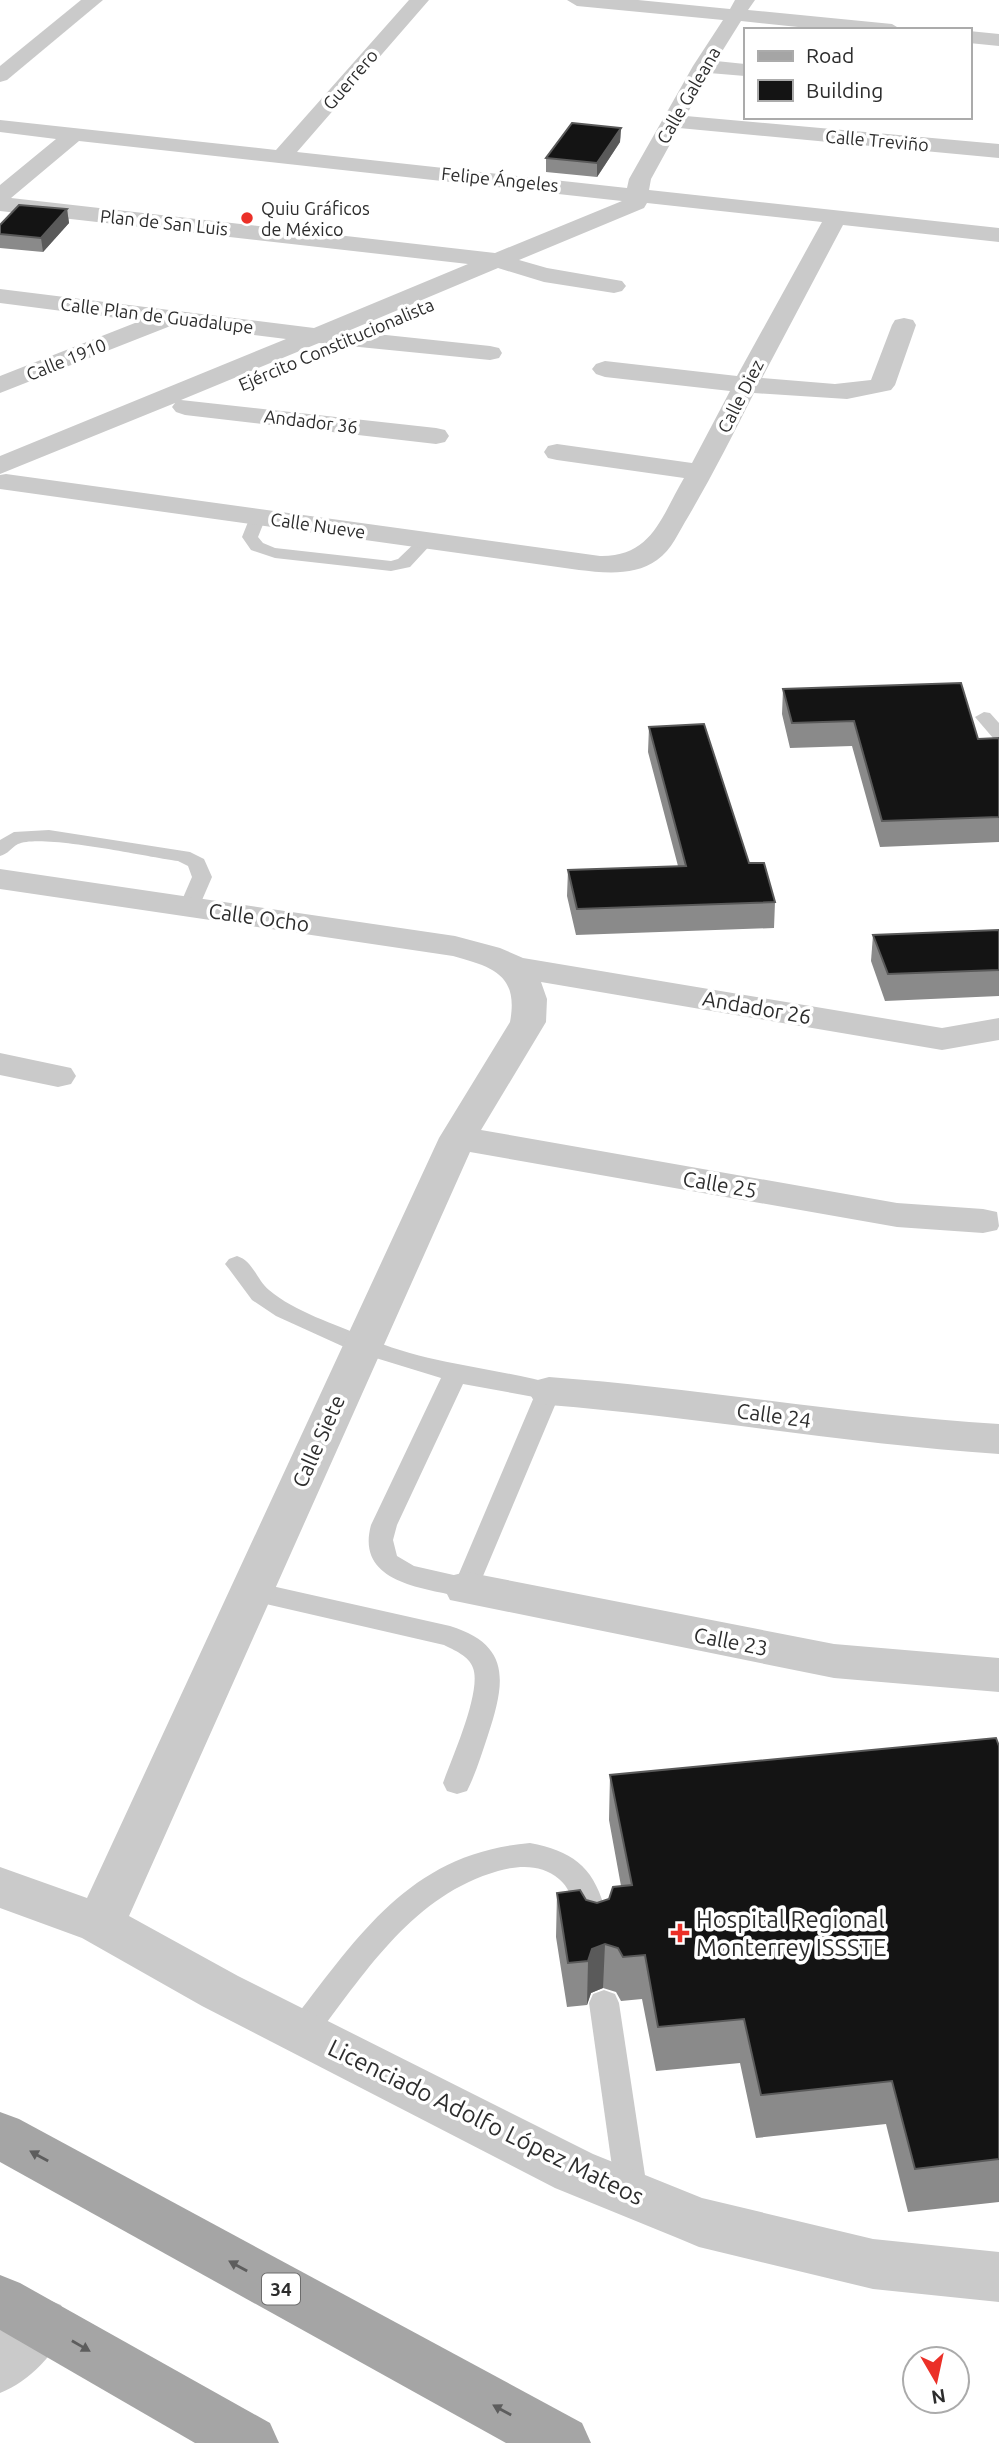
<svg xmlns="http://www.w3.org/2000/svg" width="999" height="2443" viewBox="0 0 999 2443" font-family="Ubuntu,sans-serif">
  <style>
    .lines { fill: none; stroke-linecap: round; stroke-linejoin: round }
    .lane { fill: #cacaca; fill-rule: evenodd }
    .street { fill: #cacaca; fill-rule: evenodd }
    .primary { fill: #a5a5a5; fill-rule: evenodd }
    .wall { fill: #8a8a8a }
    .shaded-wall { fill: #5a5a5a }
    .building { fill: #141414; stroke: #5a5a5a; stroke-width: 2 }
    .oneway { fill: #5d5d5d }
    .poi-dot { fill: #eb3028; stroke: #fff; stroke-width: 2.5 }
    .labels { text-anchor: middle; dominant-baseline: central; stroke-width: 7; stroke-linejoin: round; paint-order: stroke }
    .far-street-label { font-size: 18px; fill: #2d2d2d; stroke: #fff }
    .far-poi-label { font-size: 18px; fill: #2d2d2d; stroke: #fff; text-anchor: start }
    .shield { fill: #fff; stroke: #6c6c6c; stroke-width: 2 }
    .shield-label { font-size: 19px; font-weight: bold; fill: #2d2d2d }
    .street-label { font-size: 21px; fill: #2d2d2d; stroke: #fff }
    .near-poi-label { font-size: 24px; fill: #2d2d2d; stroke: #fff; text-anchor: start }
    .near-street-label { font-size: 24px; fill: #2d2d2d; stroke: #fff }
  </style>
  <rect width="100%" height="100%" fill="#fff"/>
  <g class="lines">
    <g class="lane">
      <path d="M258,512L266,517L258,537L263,543L275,548L391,561L398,559L421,537H433L435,540L410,567L391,571L275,558L251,550L242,537L250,517Z"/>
      <path d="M984,712L990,713L999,723V739L993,738L975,717Z"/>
      <path d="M49,830L190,852L204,859L212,877L199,907L196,911H182L179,907L192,877L188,866L178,861C148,857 41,833 18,844C11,848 8,854 0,856V840L14,832Z"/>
      <path d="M237,1256C253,1261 257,1280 269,1290C295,1312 335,1324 365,1337C428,1365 494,1367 558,1385L561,1391L475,1595L466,1598C425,1588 355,1584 371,1525L441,1378L353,1351L276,1316L252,1300L229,1269L225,1264L229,1259ZM463,1384L534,1397L458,1576L414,1566L397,1556L393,1540L397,1525Z"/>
      <path d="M249,1581L450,1626C512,1645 505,1683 488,1735C482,1753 476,1773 467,1791L457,1794L447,1791L443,1783C452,1758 482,1691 473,1668C469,1656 454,1650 444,1645L240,1598L236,1591L240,1584Z"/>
      <path d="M530,1843C571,1851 592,1865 604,1906C607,1918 610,1927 604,1938L594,1941L584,1938C574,1919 577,1894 559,1879C542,1864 519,1865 498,1871C411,1896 364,1975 312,2042L301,2046L290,2042L286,2033L290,2024C358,1937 409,1853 530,1843Z"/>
      <path d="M604,1990L615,1994L619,2003L648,2195L643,2205L632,2209L621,2205L616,2195L589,2003L593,1994Z"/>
    </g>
    <g class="street">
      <path d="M81,0H103L7,80L0,82V66Z"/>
      <path d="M409,0H429L297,152L627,188L629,179L693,66L723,20L577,6L567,0H638L730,9L735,0H755L748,10L892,24L902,30H827L741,21L716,61L745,64V76L709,73L686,116L999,144V158L679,128L651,179L649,190L999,228V242L843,225L762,378L835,384L871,380L892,325L895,320L904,318L913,320L916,325L895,385L891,390L847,399L754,393C733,435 712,476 688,517C679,531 672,550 657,560C635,576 605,573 579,570L0,489V475L6,474L600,556C652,557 661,517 684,478L557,460L548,458L544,452L548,446L557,444L692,463L730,391L605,377L596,374L592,369L596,364L605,361L737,376L822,222L647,203L644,208L519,260L547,268L622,281L626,286L622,291L614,293L544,282L498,268L348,331L490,346L499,348L502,353L499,358L490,360L319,343L181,400L436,428L445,430L449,436L445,442L436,444L185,415L176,412L172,407L175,403L0,474V456L286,339L173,325L0,393V376L140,321L0,303V289L314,328L468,264L0,211V185L56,139L0,132V120L276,150ZM79,141L622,201L495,253L11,198Z"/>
      <path d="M969,31L999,34V46L969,43Z"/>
      <path d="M0,869L455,936L500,948L523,958L942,1028L999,1018V1040L942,1050L541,982L547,999L546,1022L481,1130L897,1203L983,1209L997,1212L999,1226L997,1230L983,1233L897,1227L470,1152L129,1916L238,1976L593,2154L702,2198L873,2239L999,2252V2302L873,2289L699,2247L680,2239L555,2188L202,2006L82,1938L0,1908V1867L87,1898L439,1138L510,1022C519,974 492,967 453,956L0,889Z"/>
      <path d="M0,1053L71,1068L76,1076L71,1084L58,1087L0,1075Z"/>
      <path d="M549,1377C700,1388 848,1415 999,1424V1454C848,1444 700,1417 549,1405L534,1401L528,1391L534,1381Z"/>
      <path d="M466,1572L834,1644L999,1658V1692L834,1678L450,1600L444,1588L450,1576Z"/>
      <path d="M41,2297L61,2305L69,2323C56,2353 30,2381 0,2393V2327L21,2305Z"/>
    </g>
    <g class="primary">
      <path d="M0,2112L19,2119L582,2423L591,2443H506L0,2162Z"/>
      <path d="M0,2275L20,2283L270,2423L279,2443H195L0,2330Z"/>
    </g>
  </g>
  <g class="wall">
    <path d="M621,128L620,142L597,177L546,172V158Z"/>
    <path d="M67,209L69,223L43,252L0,248V225Z"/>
    <path d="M783,689L978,739L999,738V842L880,847L852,746L790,748L782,714Z"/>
    <path d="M649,727L749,863L775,902L774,928L576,935L567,896L568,870L678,866L648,752Z"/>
    <path d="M999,930V996L885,1001L871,961L873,935Z"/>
    <path d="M999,1746V2202L908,2212L886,2124L756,2138L740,2063L656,2071L642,1999L621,2001L616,1992L603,1988L591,1993L587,2005L567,2007L556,1937L557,1893L597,1903L609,1899L621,1886L609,1820L610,1775Z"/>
  </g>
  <g class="shaded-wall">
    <path d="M621,128L620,142L597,177V163Z"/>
    <path d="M67,209L69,223L43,252L41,238Z"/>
    <path d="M605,1944L603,1988L591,1993L587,2005L588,1961L592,1949Z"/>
  </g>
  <g class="building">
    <path d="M572,123L621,128L597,163L546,158Z"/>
    <path d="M19,205L67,209L41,238L0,234V225Z"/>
    <path d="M961,683L978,739L999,738V817L882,821L854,721L792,723L783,689Z"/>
    <path d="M704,724L749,863H764L775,902L577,909L568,870L686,866L649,727Z"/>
    <path d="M999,930V970L888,974L873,935Z"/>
    <path d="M996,1738L999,1746V2159L915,2169L892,2081L761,2095L744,2019L658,2027L645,1955L623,1957L618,1948L605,1944L592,1949L588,1961L568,1963L557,1893L580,1890L586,1900L597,1903L609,1899L613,1887L632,1885L610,1775Z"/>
  </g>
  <defs><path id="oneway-solid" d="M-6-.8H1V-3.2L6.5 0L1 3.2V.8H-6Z" transform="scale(1.75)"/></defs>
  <g class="oneway">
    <use href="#oneway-solid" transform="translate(39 2156) rotate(-151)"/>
    <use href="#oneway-solid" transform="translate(238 2266) rotate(-151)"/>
    <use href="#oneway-solid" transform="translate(81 2346) rotate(30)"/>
    <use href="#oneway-solid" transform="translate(502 2410) rotate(-151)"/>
  </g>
  <g class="poi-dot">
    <circle cx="247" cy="218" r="7"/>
    <path d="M676.5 1922.5h7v7h7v7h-7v7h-7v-7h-7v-7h7z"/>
  </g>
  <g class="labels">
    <g class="far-street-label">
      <text transform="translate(350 79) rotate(-49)">Guerrero</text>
      <text transform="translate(688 95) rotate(-60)">Calle Galeana</text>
      <text transform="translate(877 140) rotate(5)">Calle Treviño</text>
      <text transform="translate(500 179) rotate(6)">Felipe Ángeles</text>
      <text transform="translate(164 222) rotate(6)">Plan de San Luis</text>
      <text transform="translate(157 315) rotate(7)">Calle Plan de Guadalupe</text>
      <text transform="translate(336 344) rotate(-23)">Ejército Constitucionalista</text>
      <text transform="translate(66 359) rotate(-22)">Calle 1910</text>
      <text transform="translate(740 396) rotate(-63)">Calle Diez</text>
      <text transform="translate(311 421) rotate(7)">Andador 36</text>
      <text transform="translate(318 525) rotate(8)">Calle Nueve</text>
    </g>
    <g class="far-poi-label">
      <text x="261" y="208">Quiu Gráficos<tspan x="261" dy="21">de México</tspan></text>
    </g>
    <rect class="shield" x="262" y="2273.5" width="38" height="31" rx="5"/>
    <g class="shield-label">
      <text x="281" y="2289">34</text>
    </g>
    <g class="street-label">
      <text transform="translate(259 917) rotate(8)">Calle Ocho</text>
      <text transform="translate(757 1007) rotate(10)">Andador 26</text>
      <text transform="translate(720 1184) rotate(10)">Calle 25</text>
      <text transform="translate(774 1415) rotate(8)">Calle 24</text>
      <text transform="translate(318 1441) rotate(-66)">Calle Siete</text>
      <text transform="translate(731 1641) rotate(11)">Calle 23</text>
    </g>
    <g class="near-poi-label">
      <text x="696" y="1919">Hospital Regional<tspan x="696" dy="28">Monterrey ISSSTE</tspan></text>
    </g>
    <g class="near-street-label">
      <text transform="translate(486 2122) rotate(26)">Licenciado Adolfo López Mateos</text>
    </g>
  </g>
  <rect x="744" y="28" width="228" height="91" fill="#ffffff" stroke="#ababab" stroke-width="2"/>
  <rect x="758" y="51" width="35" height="10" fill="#a5a5a5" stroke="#ababab" stroke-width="2"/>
  <text x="806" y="63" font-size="21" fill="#2d2d2d">Road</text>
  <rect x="758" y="80" width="35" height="21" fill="#141414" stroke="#ababab" stroke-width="2"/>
  <text x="806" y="98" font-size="21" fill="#2d2d2d">Building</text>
  <g transform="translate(936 2380) rotate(171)"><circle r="33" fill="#ffffff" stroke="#ababab" stroke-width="2"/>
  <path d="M0-5L12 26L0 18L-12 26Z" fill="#eb3028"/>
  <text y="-10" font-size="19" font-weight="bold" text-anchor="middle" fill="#2d2d2d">N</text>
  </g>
</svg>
